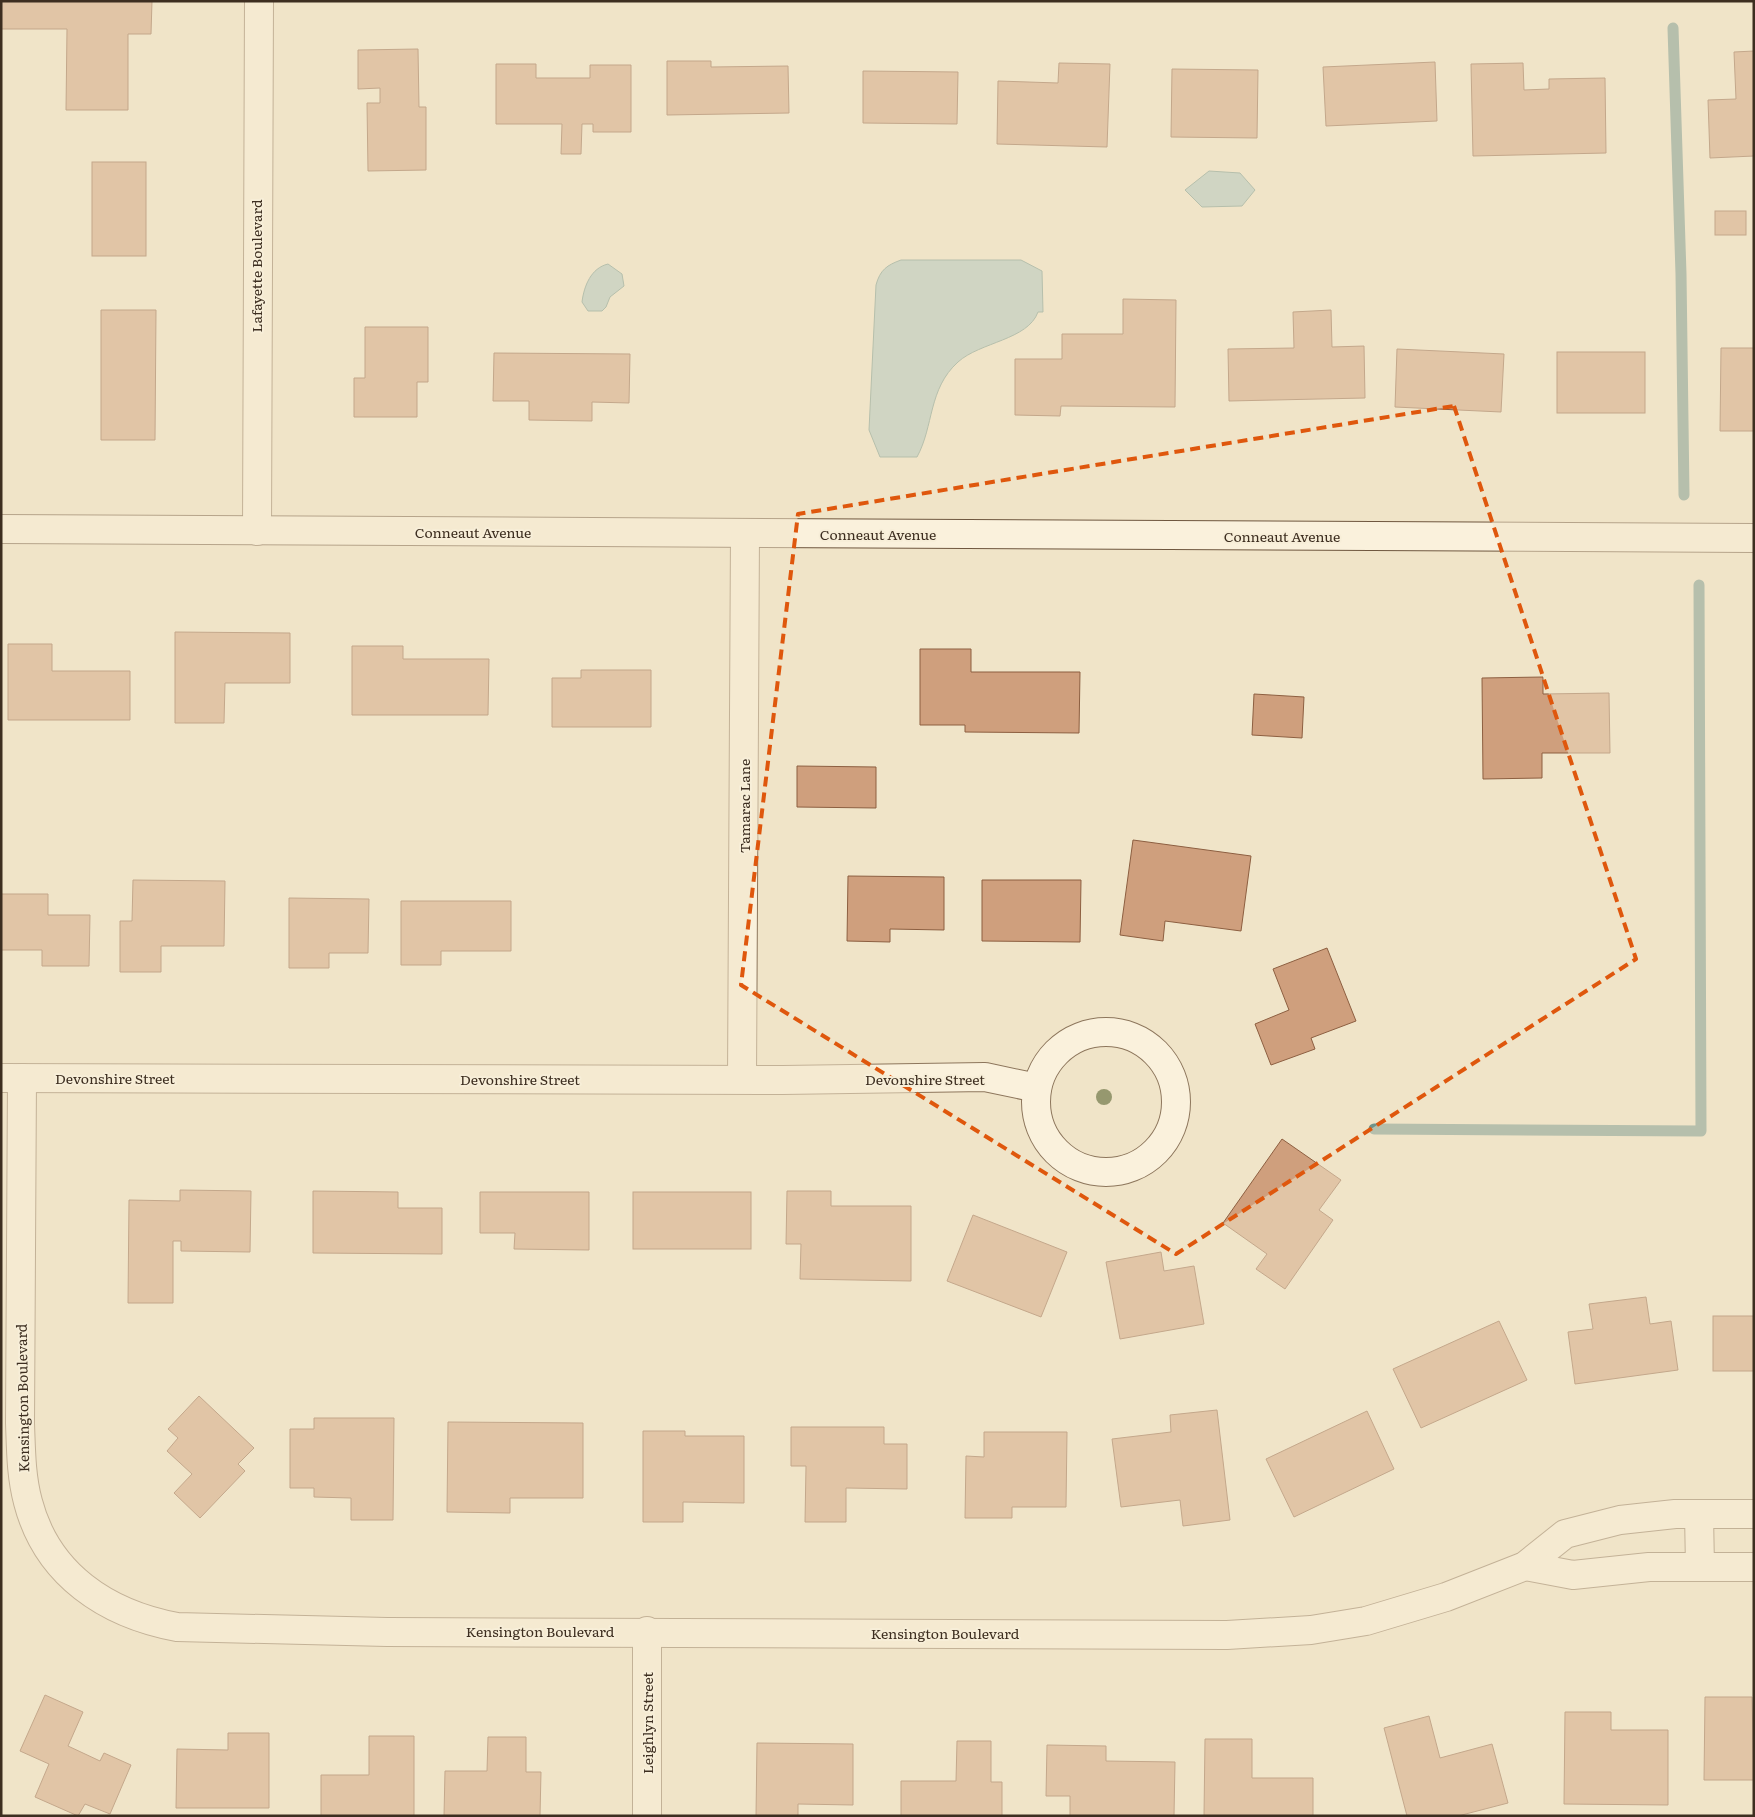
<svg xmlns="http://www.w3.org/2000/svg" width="1755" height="1817" viewBox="0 0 1755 1817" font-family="Literata,serif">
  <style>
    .water { fill: #a9c4bc; stroke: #6f938a }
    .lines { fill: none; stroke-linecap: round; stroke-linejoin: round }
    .stream { stroke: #6f938a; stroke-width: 11 }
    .building { fill: #cf9f7d; stroke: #8d5f41 }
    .street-casing { stroke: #8d765c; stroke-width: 30 }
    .secondary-casing { stroke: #6f573f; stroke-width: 30 }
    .street { stroke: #faf1dc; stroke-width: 28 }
    .secondary { stroke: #faf1dc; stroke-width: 28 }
    .tree { fill: #96986f }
    .marked { fill: none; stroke: #df570d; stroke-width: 4; stroke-dasharray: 10 6; stroke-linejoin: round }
    .labels { text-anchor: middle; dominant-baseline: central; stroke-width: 4; stroke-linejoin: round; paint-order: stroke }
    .street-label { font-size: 14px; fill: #3d2e20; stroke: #f7eed8 }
  </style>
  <rect width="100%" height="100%" fill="#f0e4c8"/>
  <g class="water">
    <path d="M1209,171L1240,173L1255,190L1242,206L1202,207L1185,190Z"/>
    <path d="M901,260H1021L1042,271L1043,312H1038C1028,340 980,342 958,362C928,389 934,426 917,457H880L869,430L876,285C880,270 887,265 901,260Z"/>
    <path d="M608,264L622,274L624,286L610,297L606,307L602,311H588L582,302C584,286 591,268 608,264Z"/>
  </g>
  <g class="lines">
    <g class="stream">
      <path d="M1673,28L1681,274L1684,495"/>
      <path d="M1374,1129L1701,1131L1699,585"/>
    </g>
  </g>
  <g class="building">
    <path d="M1,1H152L151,34H128V110H66L67,29H1Z"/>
    <path d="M418,49L419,107H426V170L368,171L367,103H380V88L358,89V50Z"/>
    <path d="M1754,51V156L1710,158L1708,100L1736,99L1734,52Z"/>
    <path d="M667,61H711V67L788,66L789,113L667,115Z"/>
    <path d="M1435,62L1437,121L1326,126L1323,67Z"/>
    <path d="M1059,63L1110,64L1107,147L997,144L998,81L1058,83Z"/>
    <path d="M1523,63L1524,90L1549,89V79L1605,78L1606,153L1473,156L1471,64Z"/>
    <path d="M496,64H536V78H590V65H631V132H593V124H582L581,154H561L562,124H496Z"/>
    <path d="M1172,69L1258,70L1257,138L1171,137Z"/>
    <path d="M863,71L958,72L957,124L863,123Z"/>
    <rect x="92" y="162" width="54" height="94"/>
    <rect x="1715" y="211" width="31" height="24"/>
    <path d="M1123,299L1176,300L1175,407L1061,406L1060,416L1015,415V359H1062V334H1123Z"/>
    <path d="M101,310H156L155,440H101Z"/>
    <path d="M1331,310L1332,347L1364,346L1365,398L1229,401L1228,349L1294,348L1293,312Z"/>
    <path d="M365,327H428V382H417V417H354V378H365Z"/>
    <path d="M1721,348H1754V431H1720Z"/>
    <path d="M1397,349L1504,354L1501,412L1395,407Z"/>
    <rect x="1557" y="352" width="88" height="61"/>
    <path d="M494,353L630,354L629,403L592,402V421L529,420V401H493Z"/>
    <path d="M175,632L290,633V683H225L224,723H175Z"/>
    <path d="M8,644H52V671H130V720H8Z"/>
    <path d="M352,646H403V659H489L488,715H352Z"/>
    <path d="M920,649H971V672H1080L1079,733L965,732V725H920Z"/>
    <path d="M581,670H651V727H552V678H581Z"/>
    <path d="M1543,677V694L1609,693L1610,753H1542V778L1483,779L1482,678Z"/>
    <path d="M1254,694L1304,697L1302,738L1252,735Z"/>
    <path d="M797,766L876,767V808L797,807Z"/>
    <path d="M1133,840L1251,856L1241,931L1165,921L1163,941L1120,935Z"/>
    <path d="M848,876L944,877V930L890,929V942L847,941Z"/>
    <path d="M133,880L225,881L224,946H161V972H120V921H132Z"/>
    <path d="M982,880H1081L1080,942L982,941Z"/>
    <path d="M1,894H48V915H90L89,966H42V950H1Z"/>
    <path d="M289,898L369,899L368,953H329V968H289Z"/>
    <path d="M401,901H511V951H441V965H401Z"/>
    <path d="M1327,948L1356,1021L1311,1038L1315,1049L1271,1065L1255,1024L1289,1010L1273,969Z"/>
    <path d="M1282,1139L1341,1180L1319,1210L1333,1220L1285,1289L1256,1269L1267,1254L1223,1223Z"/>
    <path d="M180,1190L251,1191L250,1252L181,1251V1241H173V1303H128L129,1200L180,1201Z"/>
    <path d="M313,1191L398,1192V1208H442V1254L313,1253Z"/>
    <path d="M787,1191H831V1206H911V1281L800,1279L801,1244H786Z"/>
    <path d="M480,1192H589V1250L514,1249L515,1233H480Z"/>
    <rect x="633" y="1192" width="118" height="57"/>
    <path d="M973,1215L1067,1252L1041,1317L947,1281Z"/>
    <path d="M1161,1252L1164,1271L1194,1266L1204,1324L1120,1339L1106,1262Z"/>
    <path d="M1646,1297L1650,1324L1671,1321L1678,1370L1575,1384L1568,1332L1593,1329L1589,1304Z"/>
    <rect x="1713" y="1316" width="41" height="55"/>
    <path d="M1499,1321L1527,1380L1421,1428L1393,1369Z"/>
    <path d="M199,1396L254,1448L238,1464L245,1471L200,1518L174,1493L192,1474L167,1451L178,1438L168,1429Z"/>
    <path d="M1217,1410L1230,1520L1183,1526L1180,1500L1121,1507L1112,1439L1171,1432L1170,1415Z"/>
    <path d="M1367,1411L1394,1469L1294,1517L1266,1459Z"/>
    <path d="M314,1418H394L393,1520H351V1498L314,1497V1488H290V1429H314Z"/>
    <path d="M448,1422L583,1423V1498H510V1513L447,1512Z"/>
    <path d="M791,1427H884V1444H907V1489L846,1488V1522H805L806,1466H791Z"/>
    <path d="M643,1431H685V1436H744V1503L683,1502V1522H643Z"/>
    <path d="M984,1432H1067L1066,1507H1012V1518H965L966,1456L984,1457Z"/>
    <path d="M45,1695L83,1712L68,1746L100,1761L104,1753L131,1765L110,1814L85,1804L78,1816L35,1797L49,1764L20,1751Z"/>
    <path d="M1705,1697H1752L1754,1780H1704Z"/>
    <path d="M1565,1712H1611V1730H1668V1805L1564,1804Z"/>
    <path d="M1429,1716L1440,1758L1492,1744L1508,1803L1458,1816H1407L1384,1728Z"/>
    <path d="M228,1733H269V1808H176L177,1749L228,1750Z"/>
    <path d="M369,1736H414V1816H321V1775H369Z"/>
    <path d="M488,1737H526V1772H541L540,1816H444L445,1771H487Z"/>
    <path d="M1205,1739H1252V1778H1313V1816H1204Z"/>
    <path d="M957,1741H991V1782H1002V1816H901V1781H956Z"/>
    <path d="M757,1743L853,1744V1805L798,1804V1816H756Z"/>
    <path d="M1047,1745L1106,1746V1761L1175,1762L1174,1816H1070V1796H1046Z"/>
  </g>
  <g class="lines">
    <g class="street-casing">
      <g id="street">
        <path d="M257,531L259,1"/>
        <circle cx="1106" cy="1102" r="70"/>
        <path d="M1,1078L783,1080L985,1077L1037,1088"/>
        <path d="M22,1078L20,1423C21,1450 21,1476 28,1502C47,1575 107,1614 177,1627L387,1632L1227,1635L1311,1630L1366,1621L1446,1597L1525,1566L1565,1534L1620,1520L1675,1514H1754"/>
        <path d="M742,1079L745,533"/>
        <path d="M1699,1514L1700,1567"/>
        <path d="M1525,1566L1573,1575L1649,1567H1754"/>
        <path d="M647,1816V1631"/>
      </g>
    </g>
    <g class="secondary-casing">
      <path id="secondary" d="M1,529L1754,538"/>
    </g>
    <use href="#street" class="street"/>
    <use href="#secondary" class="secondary"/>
  </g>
  <circle class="tree" cx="1104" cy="1097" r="8"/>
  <path d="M0 0H1755V1817H0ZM1454,406L1636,959L1176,1254L741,985L798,514Z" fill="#f0e4c8" fill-opacity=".55" fill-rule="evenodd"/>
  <path class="marked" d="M1454,406L1636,959L1176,1254L741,985L798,514Z"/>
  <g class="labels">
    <g class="street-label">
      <text transform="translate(256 266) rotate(-90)">Lafayette Boulevard</text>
      <text x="473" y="532">Conneaut Avenue</text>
      <text x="878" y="534">Conneaut Avenue</text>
      <text x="1282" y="536">Conneaut Avenue</text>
      <text transform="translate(744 806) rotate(-90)">Tamarac Lane</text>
      <text x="115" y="1078">Devonshire Street</text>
      <text x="520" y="1079">Devonshire Street</text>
      <text x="925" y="1079">Devonshire Street</text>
      <text transform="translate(22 1398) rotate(-91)">Kensington Boulevard</text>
      <text x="540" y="1631">Kensington Boulevard</text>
      <text x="945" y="1633">Kensington Boulevard</text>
      <text transform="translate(647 1723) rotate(-90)">Leighlyn Street</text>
    </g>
  </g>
  <rect width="1755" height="1817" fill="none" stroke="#3d2e20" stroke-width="5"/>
</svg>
